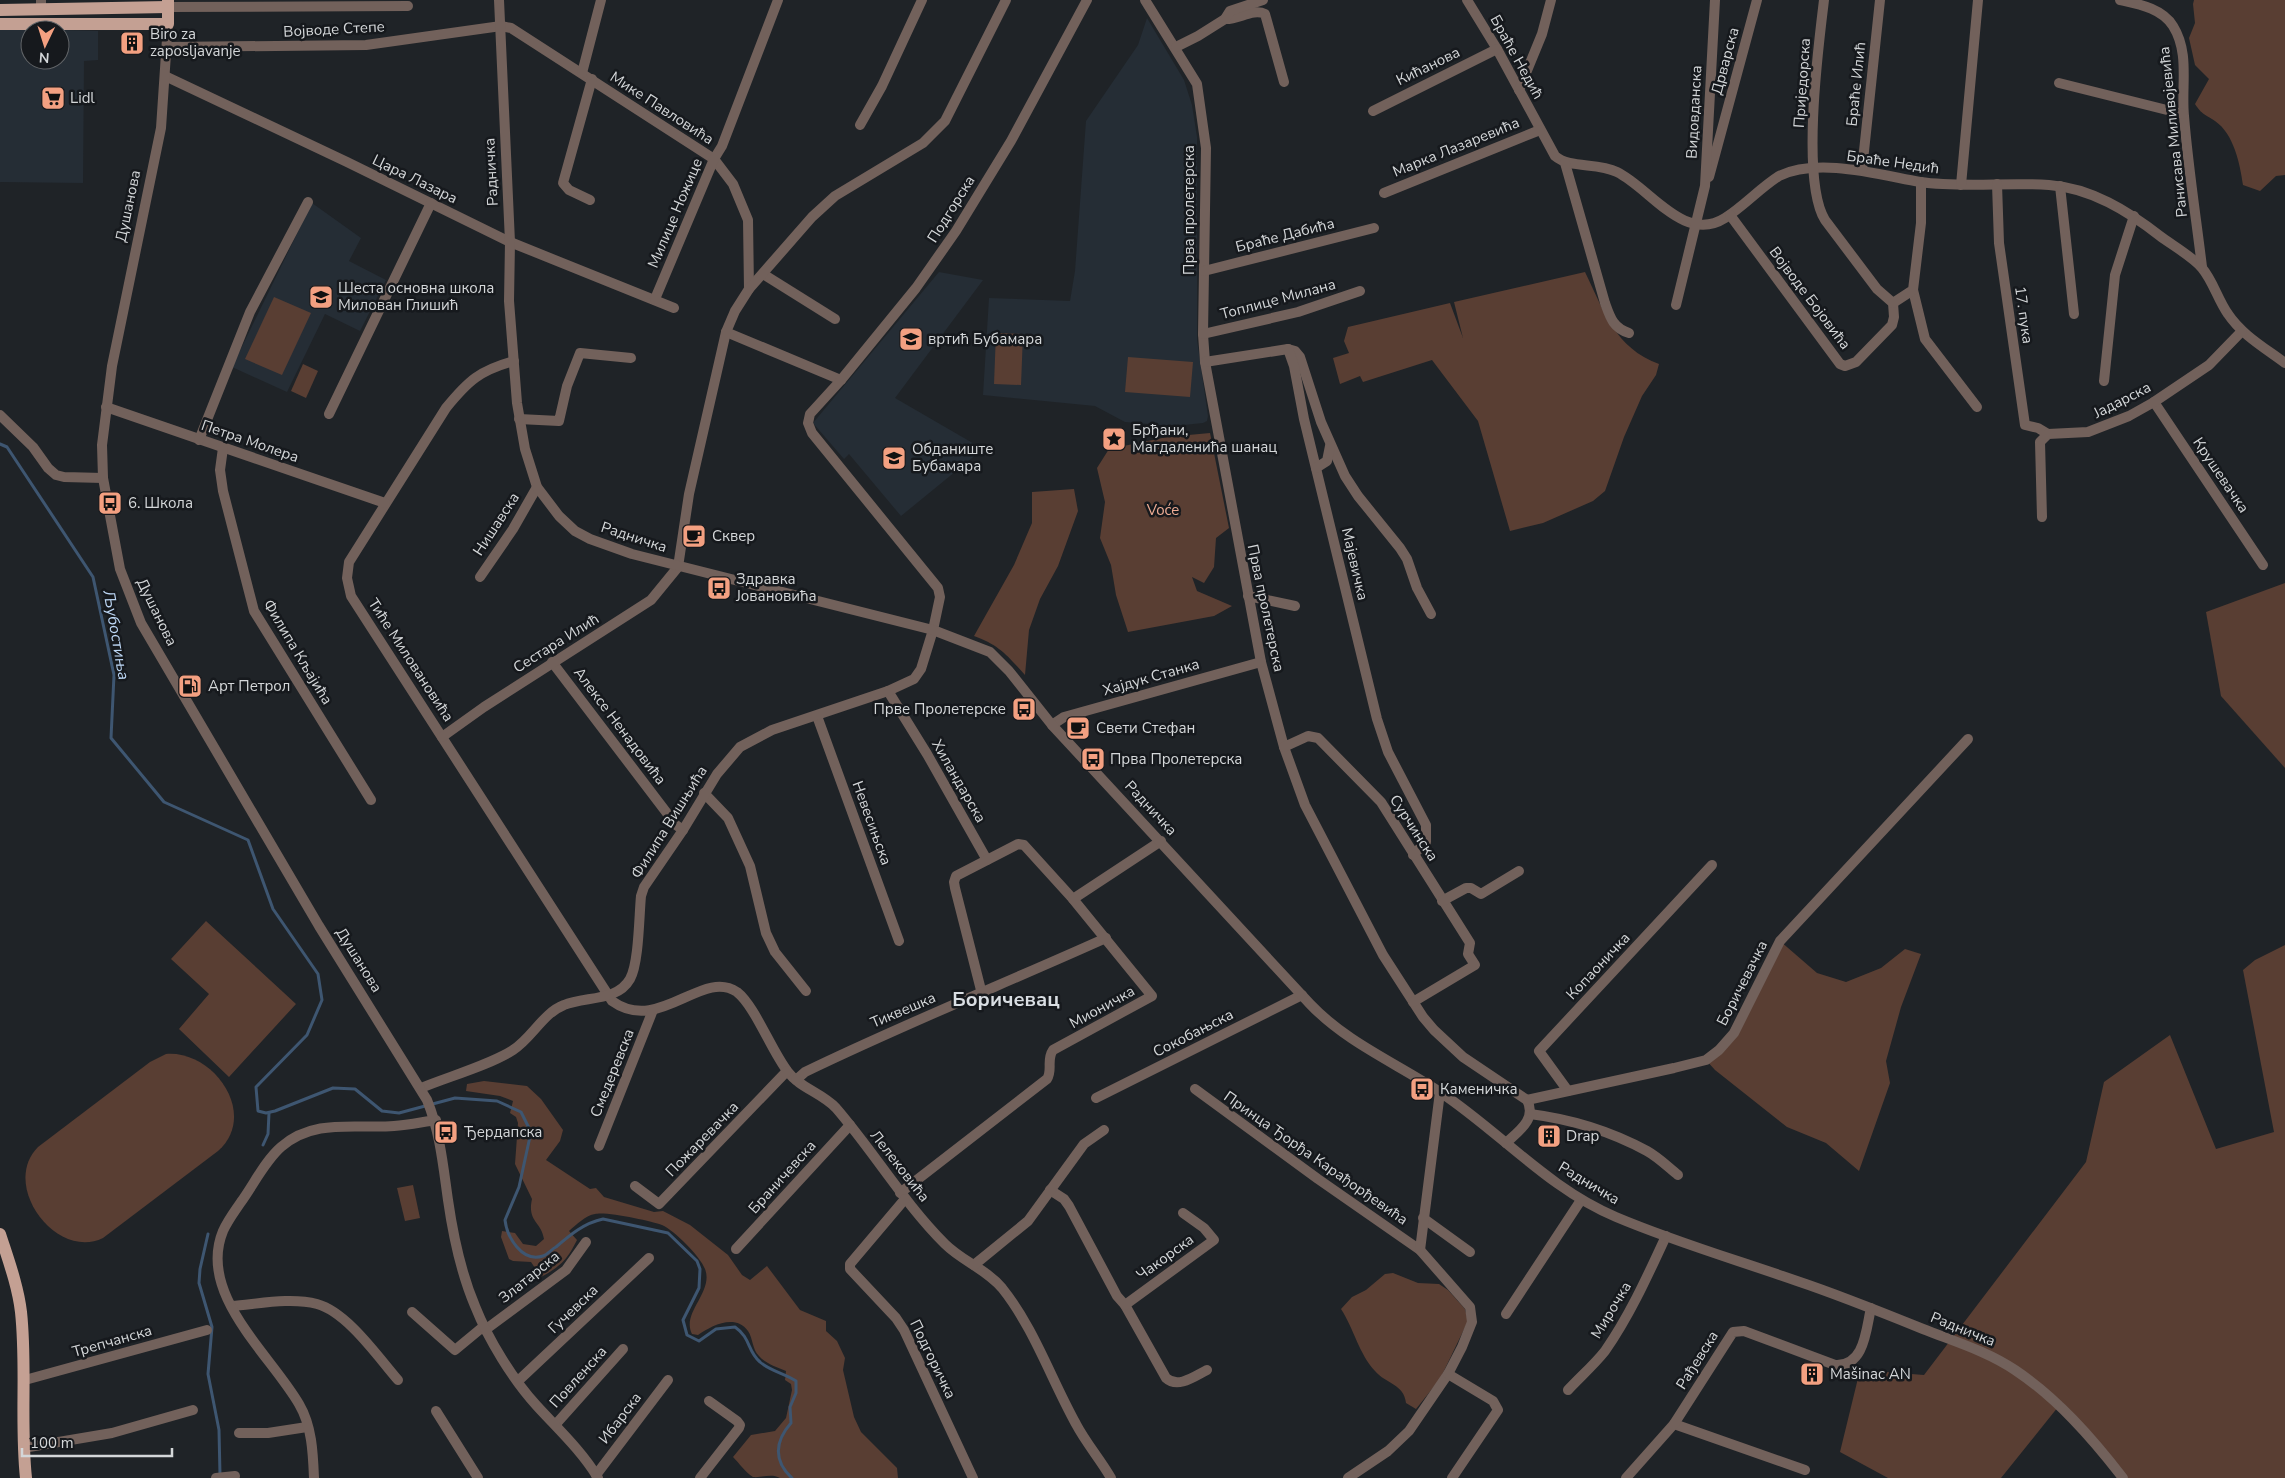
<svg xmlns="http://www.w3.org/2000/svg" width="2285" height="1478" viewBox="0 0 2285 1478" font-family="'Nunito Sans',sans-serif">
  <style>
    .built { fill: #252d35 }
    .green { fill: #593e33 }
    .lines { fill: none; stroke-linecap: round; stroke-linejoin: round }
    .stream { stroke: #3e5671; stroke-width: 3 }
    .minor { stroke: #72615b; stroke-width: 10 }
    .tertiary { stroke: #72615b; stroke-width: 10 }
    .primary { stroke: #c4a093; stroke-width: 12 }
    .labels { text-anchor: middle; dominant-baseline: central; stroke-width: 5; stroke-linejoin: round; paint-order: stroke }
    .street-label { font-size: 15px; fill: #d4d7d9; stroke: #16191d }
    .poi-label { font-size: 15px; fill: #d4d7d9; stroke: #16191d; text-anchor: start }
    .park-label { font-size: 15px; fill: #eeac94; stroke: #16191d }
    .water-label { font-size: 16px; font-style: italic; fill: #bdd7f5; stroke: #16191d }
    .district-label { font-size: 20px; font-weight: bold; fill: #d9dee3; stroke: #16191d }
  </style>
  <rect width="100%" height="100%" fill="#1f2327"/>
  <g class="built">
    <path d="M1147,18L1184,80L1192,105L1197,137V340L1208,416L1207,421L1203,423L1174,426L1125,422L1095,406L983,395L989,298L1070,301L1075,271L1086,121L1138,45Z"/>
    <path d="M0,30H30V60H60V30L98,31V60L84,61L83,183L0,182Z"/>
    <path d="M312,203L361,238L349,261L386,280L360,331L325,314L287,392L232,367Z"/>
    <path d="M939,272L983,280L895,398L983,449L901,516L849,454L844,459L813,423Z"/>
  </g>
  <g class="green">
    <path d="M2194,0H2285V175L2276,176L2260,191L2243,185C2240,164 2234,134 2215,121C2205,114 2202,115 2195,104L2209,79L2195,65L2189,38L2195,23L2193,4Z"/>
    <path d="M1585,272C1604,311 1615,348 1659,364L1656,375L1642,396L1624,437L1605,491L1593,501L1543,523L1510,531L1478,421L1432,360L1363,382L1360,376L1340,384L1333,358L1349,353L1344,341L1348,327L1450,303L1463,338L1454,302Z"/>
    <path d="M274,297L311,313L282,375L245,359Z"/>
    <path d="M996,333L1023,334L1021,385L994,384Z"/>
    <path d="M1128,357L1193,362L1190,397L1125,392Z"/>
    <path d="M303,364L318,371L306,398L291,391Z"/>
    <path d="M1210,433L1229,528L1216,538L1214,567L1204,583L1192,577L1197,591L1232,606L1214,616L1128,632L1116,595L1111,565L1100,538L1105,502L1097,468L1109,449L1167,437Z"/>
    <path d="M1074,489L1078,511L1058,566L1040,599L1029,630L1025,675C1007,655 999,645 974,636L1014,565L1032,523V492Z"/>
    <path d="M2285,583V768L2221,696L2206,612Z"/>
    <path d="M206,921L296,1004L229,1077L179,1029L209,994L171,959Z"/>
    <path d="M1780,941L1817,973L1846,982L1881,968L1905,949L1921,954L1901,1007L1886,1061L1890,1083L1859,1171L1826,1143L1787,1127L1715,1070L1706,1060L1719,1050Z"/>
    <path d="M2285,945V1478H2128L2062,1402L2001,1478H1888L1840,1452L1860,1370L1924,1375L2086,1162L2104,1082L2170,1035L2216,1149L2274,1132L2243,970L2255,960Z"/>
    <path d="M166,1054C214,1050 259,1115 218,1151L103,1238C56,1261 0,1185 38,1147L150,1062Z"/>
    <path d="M484,1081L527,1086L541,1099L563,1130L560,1141L546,1160L590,1189L596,1188L604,1197L654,1212L663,1211L690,1225L728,1255L742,1275L750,1280L767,1266L800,1310L826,1321V1331L837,1341L845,1358L843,1370L854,1417L861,1432L897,1468L898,1478H780C771,1473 762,1478 753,1477C746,1473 739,1463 733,1457L751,1435L775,1431L786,1418L792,1390L791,1384L785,1380L786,1371C777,1367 766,1364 759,1356C752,1349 753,1338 748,1331C735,1313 711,1326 698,1335L692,1334C681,1313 714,1292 705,1269C700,1256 675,1231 662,1225C652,1221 605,1211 595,1214C586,1215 576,1225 569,1231L577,1240C567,1260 561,1266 541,1277L531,1262L513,1261L509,1259L501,1237L502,1231L515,1233L523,1244L536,1246L544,1239C541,1221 527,1222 532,1199L515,1164L518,1123L516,1117L510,1113L513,1101L500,1096L466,1091L467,1084Z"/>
    <path d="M413,1185L420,1218L405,1221L397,1188Z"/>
    <path d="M1393,1273L1418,1283L1439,1284L1448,1290L1465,1309L1468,1321L1440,1379L1416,1409L1406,1403C1404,1384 1386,1384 1375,1371C1359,1354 1354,1329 1341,1309L1352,1297L1366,1290L1385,1274Z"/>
  </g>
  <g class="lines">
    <g class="stream">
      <path d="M0,444L7,447L93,577L114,675L111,738L164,802L248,840L273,909L318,974L322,1000L307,1035L256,1087L258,1111L266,1113L275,1111L333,1088L355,1089L382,1111L399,1113L455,1098L497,1101L521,1112L531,1132L519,1187L505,1220C507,1237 522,1263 543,1256C547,1255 552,1249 556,1247C570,1235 584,1223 603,1219L668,1233L697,1261L700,1269L699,1288L683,1320L687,1335L699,1341L716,1329L735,1327C751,1338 747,1351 760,1362C770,1371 784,1373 796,1381V1393L790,1407L791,1423C775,1441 773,1461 792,1478"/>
      <path d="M263,1145L268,1134L269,1113"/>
      <path d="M208,1234L200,1269L199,1283L212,1327L208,1374L219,1430L220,1475"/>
    </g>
    <g class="minor">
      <path d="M41,0V10"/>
      <path d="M1145,0L1197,84L1206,148L1203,334L1205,362L1261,662L1284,747L1305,805L1383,955L1423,1017L1434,1030L1463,1057L1527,1100C1537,1119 1519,1131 1506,1143"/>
      <path d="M1467,0L1497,49L1555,156C1570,169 1597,162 1617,172C1650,188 1684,244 1725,218C1744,206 1760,188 1779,176C1818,157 1880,175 1920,182C1963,188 2006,182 2049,185C2091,188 2128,211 2160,236C2172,245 2193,257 2202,268C2213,281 2218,300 2228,314C2242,335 2265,348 2285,363"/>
      <path d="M2120,0C2138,4 2162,8 2173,26C2190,53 2181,86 2184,116C2188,166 2196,217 2202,267"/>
      <path d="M168,7L408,6"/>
      <path d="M1225,19C1238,20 1253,8 1265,14L1284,82"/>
      <path d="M167,47L366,45L501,26L511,28L714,159L733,184L748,220L749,289"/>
      <path d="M1176,47L1198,36L1225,19L1230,11L1263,0"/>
      <path d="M582,73L601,0"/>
      <path d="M165,76L347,162L510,242L674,308"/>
      <path d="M2059,83L2183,114"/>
      <path d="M1519,90L1542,34L1551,0"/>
      <path d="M1373,111L1497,49"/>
      <path d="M860,125L882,86L922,0"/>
      <path d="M1565,163L1605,303C1610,317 1613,328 1629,333"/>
      <path d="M1862,170L1880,0"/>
      <path d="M1709,177L1757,0"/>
      <path d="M1997,184L1999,243L2025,425L2038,428L2048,434"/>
      <path d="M1961,185L1978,0"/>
      <path d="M2060,186L2074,314"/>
      <path d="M1384,193L1540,130"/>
      <path d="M590,200L569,190L563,183L592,79"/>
      <path d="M1730,215L1840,364L1845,366L1856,362L1892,325L1894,317L1893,303L1877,289L1825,220C1801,181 1818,49 1824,0"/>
      <path d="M1204,271L1374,228"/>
      <path d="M763,274L835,319"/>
      <path d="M1913,290L1925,339L1977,407"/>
      <path d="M655,299L714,159L722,146L778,0"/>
      <path d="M1893,303L1913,290L1921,223V182"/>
      <path d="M1676,305L1705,186L1715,0"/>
      <path d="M726,332L841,380"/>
      <path d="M1203,334L1298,312L1360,291"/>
      <path d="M1288,349L1295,351L1300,357L1321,422L1345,476L1358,496L1400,548L1407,559L1417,588L1431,614"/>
      <path d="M514,361C480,370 468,381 446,408L349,562L347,578L351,596L612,1001C659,1035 702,968 737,992C755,1006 772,1052 788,1072C800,1088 822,1093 836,1108C874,1152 904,1203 945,1244C962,1261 986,1269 1002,1288C1034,1328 1051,1379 1076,1424C1086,1443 1100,1459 1111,1478"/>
      <path d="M1205,362L1288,349L1294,366L1304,419L1377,719L1388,752L1426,825V842L1413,855"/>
      <path d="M2104,381L2115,275L2134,216"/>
      <path d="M2154,402L2263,565"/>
      <path d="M106,407L385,503"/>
      <path d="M329,414L431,203"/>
      <path d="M0,415L33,447L48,468L56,475L64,477L103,478"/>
      <path d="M519,419L559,421L567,386L580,353L631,358"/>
      <path d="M199,440L250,312L308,202"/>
      <path d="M223,448L220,470L223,491L254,611L371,800"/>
      <path d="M1316,468L1327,461L1330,446"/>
      <path d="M2042,517L2040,442L2048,434L2088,432L2129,416L2154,402L2209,365L2242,331"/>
      <path d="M480,577L513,529L537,487"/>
      <path d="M1248,596L1295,606"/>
      <path d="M552,662L676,825L683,830"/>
      <path d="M888,691L927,754L987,860"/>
      <path d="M817,716L899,941"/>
      <path d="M1052,725L1064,717L1261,662"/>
      <path d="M442,737L484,707L651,600L678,567L689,494L726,332L735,311L749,289L812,217L835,196L923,143L945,121L1006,0"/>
      <path d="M1284,747L1308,736L1318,738L1381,802L1470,943L1468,954L1475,965L1413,1002"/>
      <path d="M704,793L728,818L750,866L766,933L775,952L806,991"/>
      <path d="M1442,901L1466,888H1471L1481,894L1519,871"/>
      <path d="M982,994L955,888L954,882L956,876L1018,844L1024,845L1073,899"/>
      <path d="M796,1080L805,1072C904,1024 1006,983 1106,938"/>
      <path d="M421,1088C447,1077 490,1065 513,1050C532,1038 543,1013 564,1005C585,996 617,1002 630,979C639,963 639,916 641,896L644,887L683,830L717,774L740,747L772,730L888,691L914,679L921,669L933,630L940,597L938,588L812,433L808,423L810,414L841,380L916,288L956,231L1011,141L1087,0"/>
      <path d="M1195,1089L1318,1179L1420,1250L1470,1307L1472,1322L1462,1347L1448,1374L1409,1431L1388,1451L1348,1478"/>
      <path d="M1568,1091L1539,1051L1712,865"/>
      <path d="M1096,1098L1302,995"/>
      <path d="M1527,1100L1674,1068L1706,1060L1719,1050L1734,1033L1780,941L1968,739"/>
      <path d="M1530,1114C1570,1119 1612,1132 1647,1151C1658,1157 1668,1167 1678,1175"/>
      <path d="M599,1146L653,1010"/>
      <path d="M635,1186L659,1204L787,1071"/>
      <path d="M1050,1190L1064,1199L1069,1206L1117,1296L1125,1305L1166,1378C1178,1389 1195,1376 1207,1370"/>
      <path d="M900,1193L1047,1079C1053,1070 1046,1060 1053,1050L1152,996L1073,899L1161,841"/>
      <path d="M905,1199L850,1264V1269L896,1318L904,1330L973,1478"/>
      <path d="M1423,1218L1470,1252"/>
      <path d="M736,1249L850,1125"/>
      <path d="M1420,1250L1440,1092"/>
      <path d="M974,1265L1028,1221L1084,1144L1104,1130"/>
      <path d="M1125,1305L1214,1240L1204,1228L1183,1213"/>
      <path d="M232,1306C258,1304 291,1297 317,1304C347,1312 378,1357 398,1380"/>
      <path d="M412,1312L455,1350L484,1326"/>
      <path d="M1506,1314L1581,1200"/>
      <path d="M485,1330L566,1270L586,1242"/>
      <path d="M1448,1374L1493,1401L1498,1410L1452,1478"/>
      <path d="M25,1380L207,1330"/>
      <path d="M518,1381L649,1258"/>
      <path d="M1568,1390C1580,1377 1594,1365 1605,1351C1630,1315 1648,1275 1666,1236"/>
      <path d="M436,1411L478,1478"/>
      <path d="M556,1424L623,1349"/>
      <path d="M1674,1424L1805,1470"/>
      <path d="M239,1433H268L307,1427"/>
      <path d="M23,1448L112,1433L193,1410"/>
      <path d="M596,1475L668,1380"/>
      <path d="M216,1478L235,1476"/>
      <path d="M314,1478C313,1453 312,1426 299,1404C270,1354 197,1294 223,1231C228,1220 235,1211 241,1202C254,1184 265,1161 281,1147C314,1118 355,1129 394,1126C408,1125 422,1122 436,1120"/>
      <path d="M700,1478L739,1428L740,1425L737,1421L709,1401"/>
      <path d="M1626,1478L1674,1424L1733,1332L1744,1331L1835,1365C1865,1367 1866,1329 1871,1308"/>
    </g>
    <g class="tertiary">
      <path d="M499,0L510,242L509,301L517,403L525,449L537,487L559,516L575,531L590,539L632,554L933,630L990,652L1009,671L1052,725L1310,1004C1346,1042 1396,1063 1440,1092C1500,1132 1549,1189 1616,1217C1675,1242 1737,1260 1797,1281C1839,1295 1881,1312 1923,1329C1953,1341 1987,1351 2015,1370C2057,1398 2092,1438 2123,1478"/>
      <path d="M168,24L161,128L112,366L102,445L103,478L120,569L141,623L319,926L427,1100C440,1132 443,1165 448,1200C453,1235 461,1273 475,1306C488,1339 513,1380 537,1406C558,1429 582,1451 598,1478"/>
    </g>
    <g class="primary">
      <path d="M0,10L168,7"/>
      <path d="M0,24H168V0"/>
      <path d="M0,1234C8,1259 18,1286 21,1312C27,1368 20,1423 26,1478"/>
    </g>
  </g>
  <defs>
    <g id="building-square" transform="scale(1.25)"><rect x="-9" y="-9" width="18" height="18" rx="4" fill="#f3a081" stroke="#16191d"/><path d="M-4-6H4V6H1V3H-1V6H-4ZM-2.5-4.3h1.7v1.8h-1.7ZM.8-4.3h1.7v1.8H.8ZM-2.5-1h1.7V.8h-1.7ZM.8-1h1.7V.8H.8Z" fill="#111"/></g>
    <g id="supermarket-square" transform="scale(1.25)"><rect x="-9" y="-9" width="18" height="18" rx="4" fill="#f3a081" stroke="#16191d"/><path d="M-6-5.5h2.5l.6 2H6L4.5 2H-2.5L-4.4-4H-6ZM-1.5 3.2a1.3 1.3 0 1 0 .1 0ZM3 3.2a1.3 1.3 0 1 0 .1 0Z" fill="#111"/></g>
    <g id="school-square" transform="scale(1.25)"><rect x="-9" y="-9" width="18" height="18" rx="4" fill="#f3a081" stroke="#16191d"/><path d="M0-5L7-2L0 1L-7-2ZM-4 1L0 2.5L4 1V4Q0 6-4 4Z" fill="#111"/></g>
    <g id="sight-square" transform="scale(1.25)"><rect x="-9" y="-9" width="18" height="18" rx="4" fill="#f3a081" stroke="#16191d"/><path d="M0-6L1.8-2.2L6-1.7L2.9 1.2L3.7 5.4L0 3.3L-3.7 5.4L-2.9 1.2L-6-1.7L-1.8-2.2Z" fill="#111"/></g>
    <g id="bus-square" transform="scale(1.25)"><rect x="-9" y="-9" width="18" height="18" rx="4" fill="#f3a081" stroke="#16191d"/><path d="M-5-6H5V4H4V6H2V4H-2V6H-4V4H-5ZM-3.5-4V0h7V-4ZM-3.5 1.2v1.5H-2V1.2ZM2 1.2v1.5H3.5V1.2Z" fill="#111"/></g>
    <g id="cafe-square" transform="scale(1.25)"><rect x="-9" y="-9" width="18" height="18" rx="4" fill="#f3a081" stroke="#16191d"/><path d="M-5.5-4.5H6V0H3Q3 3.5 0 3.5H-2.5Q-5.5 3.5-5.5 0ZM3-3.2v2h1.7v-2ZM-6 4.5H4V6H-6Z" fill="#111"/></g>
    <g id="fuel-square" transform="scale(1.25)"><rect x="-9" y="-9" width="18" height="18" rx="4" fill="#f3a081" stroke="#16191d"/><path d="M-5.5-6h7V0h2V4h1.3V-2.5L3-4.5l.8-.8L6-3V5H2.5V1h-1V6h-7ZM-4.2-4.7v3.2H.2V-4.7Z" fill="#111"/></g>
  </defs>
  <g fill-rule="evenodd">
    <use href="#building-square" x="132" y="43"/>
    <use href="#supermarket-square" x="53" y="98"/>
    <use href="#school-square" x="321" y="297"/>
    <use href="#school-square" x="911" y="339"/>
    <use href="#sight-square" x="1114" y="439"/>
    <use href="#school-square" x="894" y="458"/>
    <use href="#bus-square" x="110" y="503"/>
    <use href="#cafe-square" x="694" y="536"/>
    <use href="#bus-square" x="719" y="588"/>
    <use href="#fuel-square" x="190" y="686"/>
    <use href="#bus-square" x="1024" y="709"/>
    <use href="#cafe-square" x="1078" y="728"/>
    <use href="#bus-square" x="1093" y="759"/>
    <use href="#bus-square" x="1422" y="1089"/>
    <use href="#bus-square" x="446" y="1132"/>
    <use href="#building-square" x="1549" y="1136"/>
    <use href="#building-square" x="1812" y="1374"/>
  </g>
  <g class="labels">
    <g class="street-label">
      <text transform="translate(334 29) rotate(-3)">Војводе Степе</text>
      <text transform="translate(1517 57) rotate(61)">Браће Недић</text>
      <text transform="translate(1725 61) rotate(-75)">Дрварска</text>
      <text transform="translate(1428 66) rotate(-26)">Кићанова</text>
      <text transform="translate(1802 83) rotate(-86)">Приједорска</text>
      <text transform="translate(1856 84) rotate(-84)">Браће Илић</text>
      <text transform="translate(662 108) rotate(33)">Мике Павловића</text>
      <text transform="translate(1694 112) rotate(-87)">Видовданска</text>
      <text transform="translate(2173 132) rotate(-96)">Ранисава Миливојевића</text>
      <text transform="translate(1456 147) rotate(-22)">Марка Лазаревића</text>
      <text transform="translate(1893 162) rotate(8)">Браће Недић</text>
      <text transform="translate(491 172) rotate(-93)">Радничка</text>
      <text transform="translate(415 179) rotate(26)">Цара Лазара</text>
      <text transform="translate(128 206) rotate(-78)">Душанова</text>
      <text transform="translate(951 209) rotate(-58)">Подгорска</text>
      <text transform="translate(1189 210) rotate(-90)">Прва пролетерска</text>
      <text transform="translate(675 213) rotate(-67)">Милице Ножице</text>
      <text transform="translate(1285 235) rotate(-14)">Браће Дабића</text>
      <text transform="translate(1810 298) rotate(53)">Војводе Бојовића</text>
      <text transform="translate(1278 299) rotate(-15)">Топлице Милана</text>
      <text transform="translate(2024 315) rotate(82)">17. пука</text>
      <text transform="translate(2122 400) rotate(-27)">Јадарска</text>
      <text transform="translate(250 441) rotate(19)">Петра Молера</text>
      <text transform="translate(2221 475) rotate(56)">Крушевачка</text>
      <text transform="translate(496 524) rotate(-57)">Нишавска</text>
      <text transform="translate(634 537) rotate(18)">Радничка</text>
      <text transform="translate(1355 564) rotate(77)">Мајевичка</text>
      <text transform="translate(1266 608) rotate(78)">Прва пролетерска</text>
      <text transform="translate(157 612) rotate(64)">Душанова</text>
      <text transform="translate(556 643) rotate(-32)">Сестара Илић</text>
      <text transform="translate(298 652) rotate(59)">Филипа Кљајића</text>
      <text transform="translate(411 660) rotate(57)">Тиће Миловановића</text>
      <text transform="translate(1151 677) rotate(-16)">Хајдук Станка</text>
      <text transform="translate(620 726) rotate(53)">Алексе Ненадовића</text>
      <text transform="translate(959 781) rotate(60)">Хиландарска</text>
      <text transform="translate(1151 808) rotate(47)">Радничка</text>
      <text transform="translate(669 822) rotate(-58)">Филипа Вишњића</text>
      <text transform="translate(872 823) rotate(70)">Невесињска</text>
      <text transform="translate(1414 828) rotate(57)">Сурчинска</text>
      <text transform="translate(359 960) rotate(58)">Душанова</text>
      <text transform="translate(1598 966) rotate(-47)">Копаоничка</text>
      <text transform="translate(1742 983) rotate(-63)">Боричевачка</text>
      <text transform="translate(1102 1007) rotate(-29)">Мионичка</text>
      <text transform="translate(903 1010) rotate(-23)">Тиквешка</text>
      <text transform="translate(1193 1033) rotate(-27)">Сокобањска</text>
      <text transform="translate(612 1073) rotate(-68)">Смедеревска</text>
      <text transform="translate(702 1139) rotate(-46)">Пожаревачка</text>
      <text transform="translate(1316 1158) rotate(35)">Принца Ђорђа Карађорђевића</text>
      <text transform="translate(900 1166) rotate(52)">Лелековића</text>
      <text transform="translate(782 1177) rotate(-48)">Браничевска</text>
      <text transform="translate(1589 1183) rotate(31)">Радничка</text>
      <text transform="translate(1165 1257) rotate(-36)">Чакорска</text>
      <text transform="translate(529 1277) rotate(-39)">Златарска</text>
      <text transform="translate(573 1309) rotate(-44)">Гучевска</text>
      <text transform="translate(1611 1310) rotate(-59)">Мирочка</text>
      <text transform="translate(1963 1329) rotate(22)">Радничка</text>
      <text transform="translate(112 1341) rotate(-16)">Трепчанска</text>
      <text transform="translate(933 1359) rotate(64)">Подгоричка</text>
      <text transform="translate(1697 1360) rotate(-58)">Рађевска</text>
      <text transform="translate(578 1377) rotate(-48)">Повленска</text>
      <text transform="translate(620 1418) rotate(-53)">Ибарска</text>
    </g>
    <g class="poi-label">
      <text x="150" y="34">Biro za<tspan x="150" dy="17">zaposljavanje</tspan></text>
      <text x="70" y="98">Lidl</text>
      <text x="338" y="288">Шеста основна школа<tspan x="338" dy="17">Милован Глишић</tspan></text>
      <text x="928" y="339">вртић Бубамара</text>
      <text x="1132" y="430">Брђани,<tspan x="1132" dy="17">Магдаленића шанац</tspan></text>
      <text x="912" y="449">Обданиште<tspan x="912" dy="17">Бубамара</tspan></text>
      <text x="128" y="503">6. Школа</text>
      <text x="712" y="536">Сквер</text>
      <text x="736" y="579">Здравка<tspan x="736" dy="17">Јовановића</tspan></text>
      <text x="208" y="686">Арт Петрол</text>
      <text x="1006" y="709" text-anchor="end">Прве Пролетерске</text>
      <text x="1096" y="728">Свети Стефан</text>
      <text x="1110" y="759">Прва Пролетерска</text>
      <text x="1440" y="1089">Каменичка</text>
      <text x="464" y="1132">Ђердапска</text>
      <text x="1566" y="1136">Drap</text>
      <text x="1830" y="1374">Mašinac AN</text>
    </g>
    <g class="park-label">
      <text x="1163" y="510">Voće</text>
    </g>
    <g class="water-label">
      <text transform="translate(116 635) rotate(80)">Љубостиња</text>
    </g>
    <g class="district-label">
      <text x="1006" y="999">Боричевац</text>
    </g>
  </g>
  <g transform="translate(45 45) rotate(184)"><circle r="24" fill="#16191d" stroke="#626568"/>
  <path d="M0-4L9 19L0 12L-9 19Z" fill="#f3a081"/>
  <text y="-8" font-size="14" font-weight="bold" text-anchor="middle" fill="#d4d7d9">N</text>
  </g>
  <path d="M22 1448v8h150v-8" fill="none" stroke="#d4d7d9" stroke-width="2.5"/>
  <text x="30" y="1448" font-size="15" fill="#d4d7d9" stroke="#16191d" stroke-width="4" paint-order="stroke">100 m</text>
</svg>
